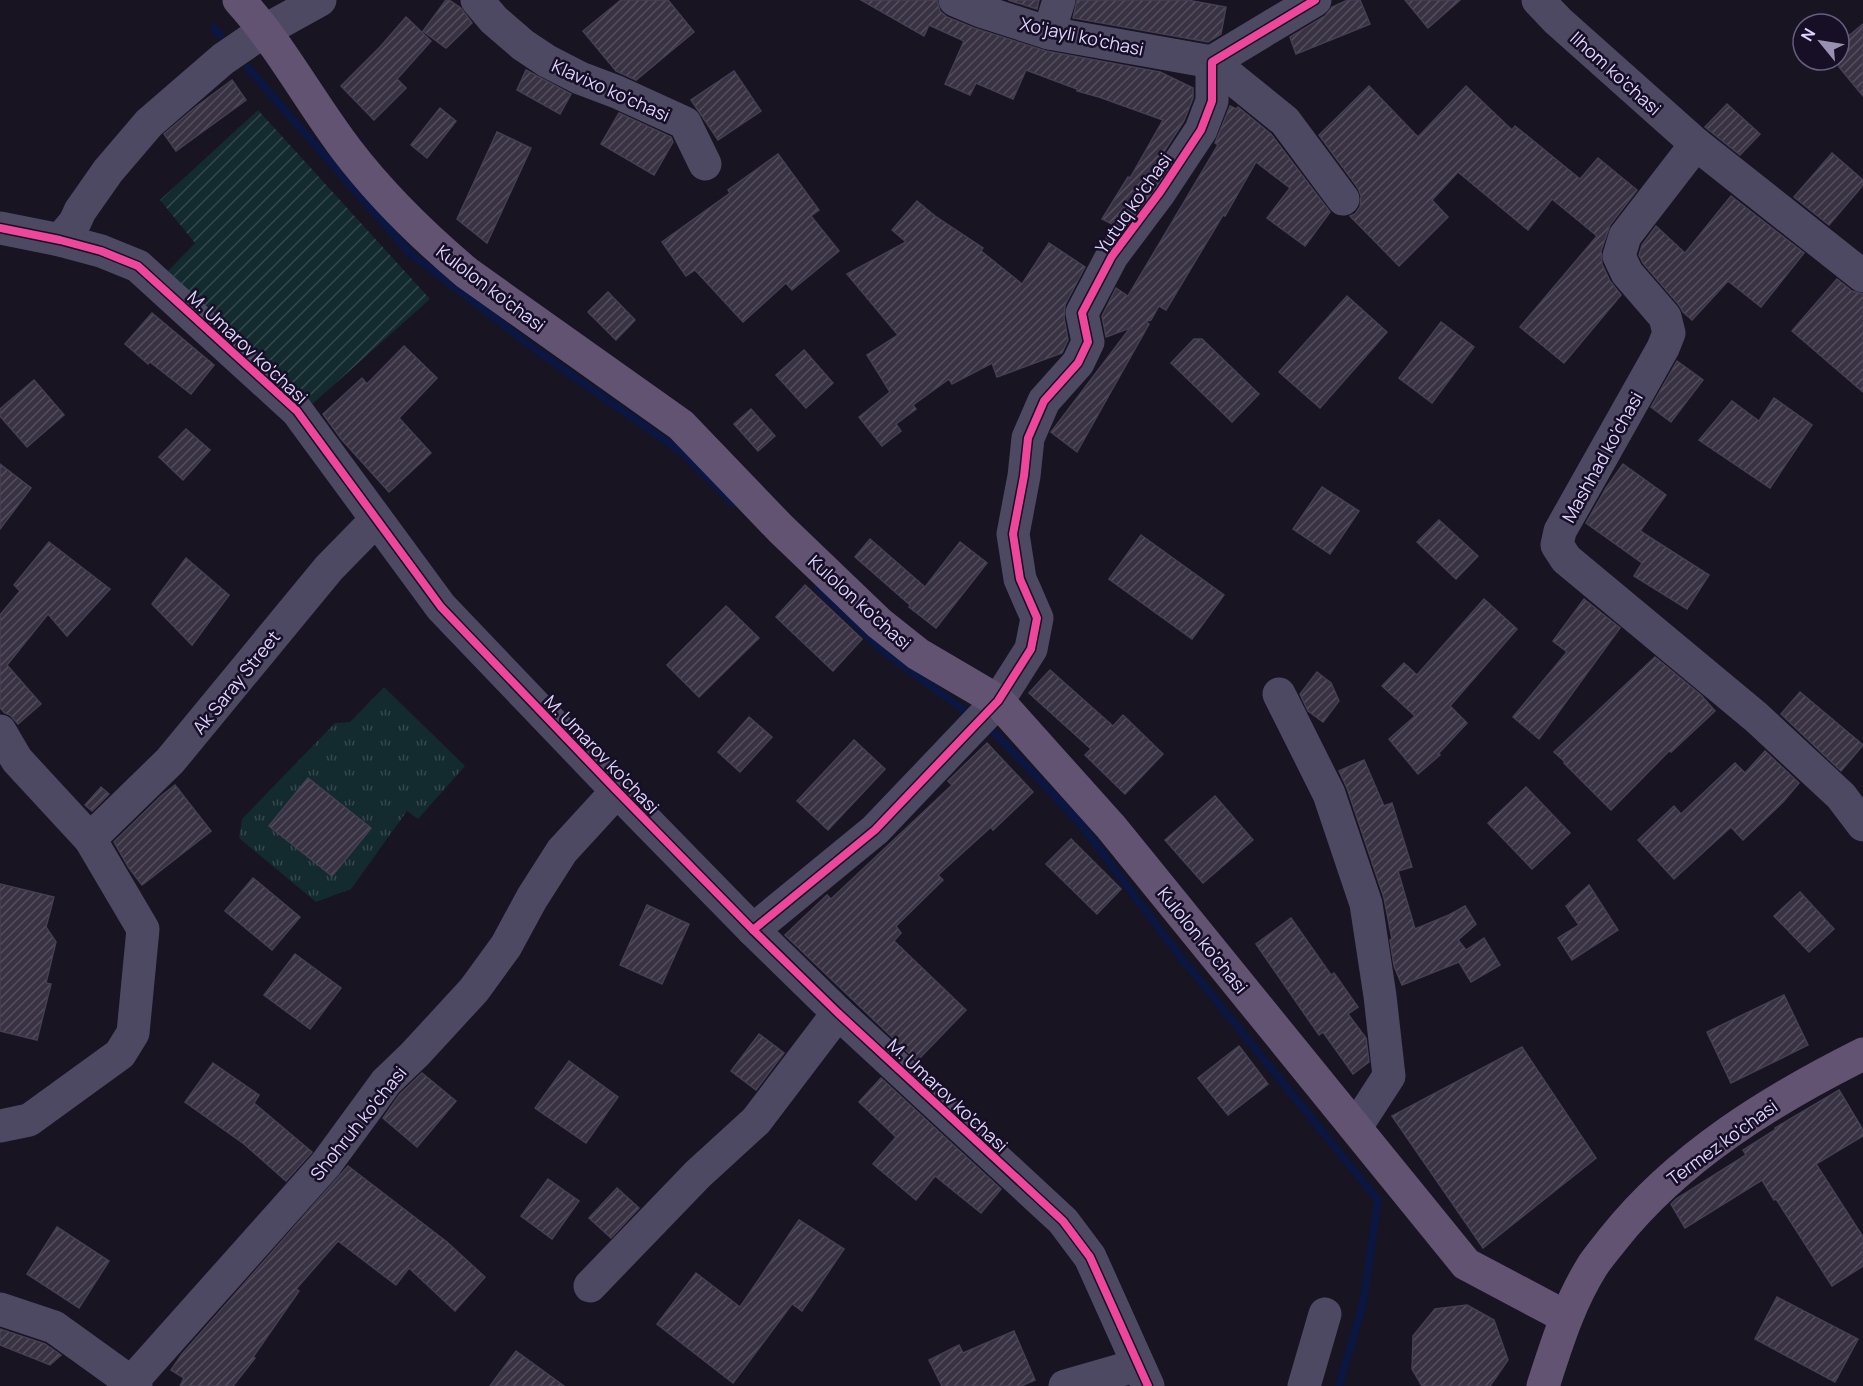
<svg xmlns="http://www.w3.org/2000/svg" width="1863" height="1386" viewBox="0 0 1863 1386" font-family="Manrope,sans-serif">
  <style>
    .park { fill: url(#park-tufts) }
    .garden { fill: url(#garden-furrows) }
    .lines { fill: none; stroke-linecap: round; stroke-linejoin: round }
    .stream { stroke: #0b1741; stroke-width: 8 }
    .building { fill: url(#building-hatch); stroke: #463f54; stroke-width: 1.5 }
    .minor { stroke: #4e4962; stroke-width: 33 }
    .major { stroke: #635373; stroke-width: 33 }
    .cycleway-casing { stroke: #160f26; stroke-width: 11 }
    .cycleway { stroke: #ed469a; stroke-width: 8 }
    .labels { text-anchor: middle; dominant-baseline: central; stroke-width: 5; stroke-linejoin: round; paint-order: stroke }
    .street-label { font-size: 18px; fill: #dfd4ff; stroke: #160f26 }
  </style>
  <defs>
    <pattern id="park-tufts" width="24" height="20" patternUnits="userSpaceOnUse" patternTransform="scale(1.5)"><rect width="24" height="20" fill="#132a2e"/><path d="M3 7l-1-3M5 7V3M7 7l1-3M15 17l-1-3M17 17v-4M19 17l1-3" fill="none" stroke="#35484d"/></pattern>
    <pattern id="garden-furrows" width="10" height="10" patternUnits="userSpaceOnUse" patternTransform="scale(1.5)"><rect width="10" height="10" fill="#132a2e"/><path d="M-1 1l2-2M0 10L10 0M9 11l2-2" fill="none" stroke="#35484d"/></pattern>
    <pattern id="building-hatch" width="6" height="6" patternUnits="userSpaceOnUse" patternTransform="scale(1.5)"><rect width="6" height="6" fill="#383243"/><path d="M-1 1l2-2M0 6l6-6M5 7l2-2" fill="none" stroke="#544f5f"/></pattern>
  </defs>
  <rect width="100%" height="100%" fill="#181421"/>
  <path class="park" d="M384,687L465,766L418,819L407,811L351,889L316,902L239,838L242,819L335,723L350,722Z"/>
  <path class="garden" d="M258,110L430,299L309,407L167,272L195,243L160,200Z"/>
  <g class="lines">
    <g class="stream">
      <path d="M214,28L220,35"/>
      <path d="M248,68L410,253L539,352L683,453L733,503"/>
      <path d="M818,588L882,650L972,716"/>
      <path d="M984,725L997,735L1080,823L1176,951L1378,1200L1363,1304L1339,1386"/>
    </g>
  </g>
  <g class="building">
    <path d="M446,0H449L461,8L472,23L446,48L423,31Z"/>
    <path d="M621,0H668L694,32L636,80L616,71L583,31Z"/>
    <path d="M861,0H937L940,11L947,17L974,28L1046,51L1160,72L1193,88V98L1184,121L1145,181L1112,224L1102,219L1128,177L1130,178L1163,120L1099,97L1077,91V89L1026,70L1013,99L976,83L970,95L945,84L964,41L929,25L924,36Z"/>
    <path d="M1008,0H1039L1037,9Z"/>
    <path d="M1077,0H1187L1226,7L1221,34L1208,42L1073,18Z"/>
    <path d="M1348,0H1360L1370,24L1296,54L1290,37L1325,16L1332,7Z"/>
    <path d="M1405,0H1460L1428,28Z"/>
    <path d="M406,17L431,41L397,79L406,88L374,120L341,86L380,47Z"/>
    <path d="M1863,24V96L1839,67V44Z"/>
    <path d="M526,70L571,94L560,114L517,90Z"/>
    <path d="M734,71L761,111L718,140L691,100Z"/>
    <path d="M232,80L246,100L176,151L164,134L197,106Z"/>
    <path d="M1369,86L1418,137L1466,86L1512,130L1515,126L1580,179L1598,158L1637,190L1610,225L1601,251L1602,264L1610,281L1621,295L1564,363L1520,327L1597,236L1552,199L1528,230L1458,172L1432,200L1448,217L1399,266L1350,216L1355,214L1360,207L1361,196L1358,188L1319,135Z"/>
    <path d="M1727,104L1760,134L1740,155L1705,127Z"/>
    <path d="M1230,106L1236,109L1238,107L1271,134L1330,212L1305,246L1267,218L1290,188L1256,162L1225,216L1223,215L1166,310L1159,306L1151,320L1145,322L1149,324L1077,452L1051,432L1130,328L1106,337L1102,316L1116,288L1128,296L1218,145L1215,143Z"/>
    <path d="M440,108L456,121L427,158L411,145Z"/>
    <path d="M619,113L671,137L673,142L654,175L601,144Z"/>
    <path d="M497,132L531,148L487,243L457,219Z"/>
    <path d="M1832,153L1863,180V185L1829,225L1794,197Z"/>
    <path d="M778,154L819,210L811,216L839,251L792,290L786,283L743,322L695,270L686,276L662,242L730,193L728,190Z"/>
    <path d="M1731,196L1804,253L1761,307L1728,281L1692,320L1683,312L1679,305L1643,263L1639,255L1642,245L1656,226L1685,253Z"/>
    <path d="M917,201L935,216L983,248L981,251L1022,284L1049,243L1085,267L1065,305L1064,317L1068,340L1062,353L997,377L992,363L952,384L949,379L913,405L916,409L896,424L901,431L882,446L859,417L890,392L867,355L898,335L847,274L906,242L892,230Z"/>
    <path d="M1837,279L1852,291L1863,294V392L1792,331Z"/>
    <path d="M608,292L635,320L616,340L588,312Z"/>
    <path d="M1347,296L1387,332L1320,408L1279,372Z"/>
    <path d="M152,313L214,365L191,394L150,362L148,364L125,344Z"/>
    <path d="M1441,322L1474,347L1432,403L1399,378Z"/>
    <path d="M1194,339H1202L1259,394L1232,422L1171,363Z"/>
    <path d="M404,346L437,378L399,418L431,453L389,492L342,440L323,414L362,378L367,384Z"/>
    <path d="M804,350L833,383L806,408L776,375Z"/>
    <path d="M1677,361L1703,380L1671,422L1651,407Z"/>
    <path d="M34,380L64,415L27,447L0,416V409Z"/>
    <path d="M1774,398L1812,425L1770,488L1699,440L1732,401L1759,421Z"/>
    <path d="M751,409L775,436L758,451L734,424Z"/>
    <path d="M186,429L210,450L183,480L159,457Z"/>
    <path d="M0,464L31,488L0,529Z"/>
    <path d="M1623,464L1666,495L1640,531L1709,575L1687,609L1634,576L1642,563L1586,523L1606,488Z"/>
    <path d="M1322,487L1359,511L1330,554L1293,529Z"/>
    <path d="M1439,520L1478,556L1456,579L1417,542Z"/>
    <path d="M1141,535L1224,595L1192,639L1109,579Z"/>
    <path d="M870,539L925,587L960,542L987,563L936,628L909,607L910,605L855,557Z"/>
    <path d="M49,542L110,589L67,636L48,614L7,665L41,704L18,724L10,715L5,713L0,708V615L20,591L14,585Z"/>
    <path d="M186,558L229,595L192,645L152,604Z"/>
    <path d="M805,585L862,639L833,671L776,617Z"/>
    <path d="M1484,599L1517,629L1450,706L1467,723L1438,754L1440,755L1418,774L1389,739L1415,716L1382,686L1404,663L1417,675Z"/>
    <path d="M1584,599L1620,628L1539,739L1513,717L1567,652L1553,641Z"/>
    <path d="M726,606L759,638L699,697L667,665Z"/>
    <path d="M1655,657L1701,695L1715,711L1671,752L1669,751L1611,810L1564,763L1565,762L1554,752Z"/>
    <path d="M1050,670L1113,726L1123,715L1163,754L1125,794L1085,755L1091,749L1029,693Z"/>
    <path d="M1317,672L1331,683L1339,701L1323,722L1308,711L1300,694Z"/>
    <path d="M1800,692L1863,745L1841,771L1781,714Z"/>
    <path d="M749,717L772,737L740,772L718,752Z"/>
    <path d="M854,740L885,769L828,830L797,801Z"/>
    <path d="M987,743L1033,792L993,830L991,827L938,875L943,880L896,926L901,933L894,941L966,1010L917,1061L785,935L827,895L831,899L952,785L948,781Z"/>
    <path d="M1765,751L1799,783L1783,802L1743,840L1731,827L1674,879L1638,840L1674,806L1681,814L1735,763L1745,773Z"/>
    <path d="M1364,760L1384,806L1392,803L1412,867L1398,871L1415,929L1449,915L1465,906L1476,924L1458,940L1466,950L1484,938L1500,965L1471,982L1459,962L1402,985L1394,966L1390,940L1392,939L1384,898L1347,788L1339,771Z"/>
    <path d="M308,778L371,828L332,876L269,826Z"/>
    <path d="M175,785L211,831L142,885L129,868L114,842L161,796Z"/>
    <path d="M101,787L109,794L92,811L85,805Z"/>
    <path d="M1526,787L1570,833L1532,869L1488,823Z"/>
    <path d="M1215,796L1253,840L1203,883L1165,840Z"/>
    <path d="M1071,839L1121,889L1097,914L1046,864Z"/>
    <path d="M253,878L300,917L272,950L225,911Z"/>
    <path d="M0,884L54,897L46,927L56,942L46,983L51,984L37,1040L0,1031Z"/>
    <path d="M1589,885L1618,930L1572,960L1558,938L1579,925L1566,906Z"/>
    <path d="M1800,892L1834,929L1809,952L1774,916Z"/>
    <path d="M647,905L689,924L662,984L620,965Z"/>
    <path d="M1291,918L1331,975L1334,973L1358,1007L1348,1014L1366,1038L1369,1062L1353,1074L1323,1032L1319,1035L1256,944Z"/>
    <path d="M295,954L341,988L310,1029L264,995Z"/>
    <path d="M1784,995L1808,1045L1731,1083L1707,1032Z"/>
    <path d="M759,1034L784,1053L756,1090L731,1071Z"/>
    <path d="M1239,1046L1268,1084L1228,1115L1198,1078Z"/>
    <path d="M1522,1047L1596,1158L1483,1248L1392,1116Z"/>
    <path d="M569,1061L618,1097L586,1143L535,1108Z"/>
    <path d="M213,1063L259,1095L254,1103L312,1152L286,1181L244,1144L185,1102Z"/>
    <path d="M422,1073L456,1101L417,1147L383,1118L400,1094Z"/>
    <path d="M881,1078L1001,1189L981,1213L935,1176L916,1200L873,1164L896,1137L859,1102Z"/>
    <path d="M1839,1090L1863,1130V1136L1816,1164L1863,1237V1266L1832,1286L1776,1199L1774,1200L1762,1180L1685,1228L1671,1204L1676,1199L1746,1155L1743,1150L1775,1130V1128Z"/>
    <path d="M348,1166L447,1242L485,1277L455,1311L409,1268L396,1285L338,1241L296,1289L299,1291L253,1357L255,1358L233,1386H180L184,1378L171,1370L182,1354Z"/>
    <path d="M548,1179L579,1201L552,1239L521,1216Z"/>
    <path d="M617,1188L639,1208L611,1238L589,1218Z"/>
    <path d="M799,1220L844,1249L802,1311L792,1304L733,1383L657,1324L696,1273L740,1307Z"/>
    <path d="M57,1227L109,1261L79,1308L27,1274Z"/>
    <path d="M1777,1297L1858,1339L1835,1382L1755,1339Z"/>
    <path d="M1467,1305L1494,1320L1508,1360L1490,1386H1422L1412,1369L1413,1336L1435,1309Z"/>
    <path d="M0,1329L45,1344L61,1355L50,1365L0,1345Z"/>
    <path d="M1014,1331L1035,1380L1021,1386H942L929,1360L959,1345L963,1353Z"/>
    <path d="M516,1351L564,1386H490Z"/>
  </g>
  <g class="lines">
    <g class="minor">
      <path d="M477,0L494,20L523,45L547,61L580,78L617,92L685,123L705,164"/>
      <path d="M955,0L981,11L1049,33L1212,62L1285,121L1343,199"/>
      <path d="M1538,0L1558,21L1696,144L1863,276"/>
      <path d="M1049,33L1059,0"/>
      <path d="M1696,144L1625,236L1619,256L1627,273L1665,317L1669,333L1663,348L1560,531L1557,545L1566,559L1756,717L1841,796L1863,825"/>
      <path d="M0,228L60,240L101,251L138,266L297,411L441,607L617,791L753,930L838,1013L1063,1221L1090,1257L1148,1386"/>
      <path d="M60,240L75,222L80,211L108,171L149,123L223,59L264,31L320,0"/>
      <path d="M1279,694L1329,794L1366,904L1380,996L1389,1076L1356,1127"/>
      <path d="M0,731L17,760L90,839L143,929L133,1033L120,1054L29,1120L0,1126"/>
      <path d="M90,839L170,761L329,568L376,520"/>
      <path d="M753,930L875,830L998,701L1031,649L1037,618L1020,579L1013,534L1024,476L1028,438L1044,401L1078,363L1088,342L1082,313L1112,256L1160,192L1201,130L1212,101V62L1315,0"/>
      <path d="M590,1286L698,1174L756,1121L838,1013"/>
      <path d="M0,1309L54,1327L136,1386"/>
      <path d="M128,1386L326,1164L386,1082L415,1054L474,990L506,946L532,898L562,851L617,791"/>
      <path d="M1065,1386L1138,1365"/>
      <path d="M1304,1386L1325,1314"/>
    </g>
    <g class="major">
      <path d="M239,0C280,45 309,100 346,149C381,195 423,236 467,273L681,425L781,529L879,623L918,654L998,701L1111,827L1466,1264L1566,1317"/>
      <path d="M1543,1386C1557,1343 1569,1303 1593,1265C1599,1256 1606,1248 1613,1239C1678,1157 1771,1100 1863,1054"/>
    </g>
    <g class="cycleway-casing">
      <g id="cycleway">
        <path d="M0,228L60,240L101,251L138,266L297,411L441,607L617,791L753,930L838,1013L1063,1221L1090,1257L1148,1386"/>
        <path d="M753,930L875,830L998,701L1031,649L1037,618L1020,579L1013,534L1024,476L1028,438L1044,401L1078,363L1088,342L1082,313L1112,256L1160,192L1201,130L1212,101V62L1315,0"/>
      </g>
    </g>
    <use href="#cycleway" class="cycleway"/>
  </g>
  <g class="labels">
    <g class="street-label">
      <text transform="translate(1082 36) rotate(12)">Xo'jayli ko'chasi</text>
      <text transform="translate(1616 73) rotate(42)">Ilhom ko'chasi</text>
      <text transform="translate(611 90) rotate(24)">Klavixo ko'chasi</text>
      <text transform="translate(1133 203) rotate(-55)">Yutuq ko'chasi</text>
      <text transform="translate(491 288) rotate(37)">Kulolon ko'chasi</text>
      <text transform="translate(248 347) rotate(43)">M. Umarov ko'chasi</text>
      <text transform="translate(1602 457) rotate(-61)">Mashhad ko'chasi</text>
      <text transform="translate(860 602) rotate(42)">Kulolon ko'chasi</text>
      <text transform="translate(236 682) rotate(-51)">Ak Saray Street</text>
      <text transform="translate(602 754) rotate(46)">M. Umarov ko'chasi</text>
      <text transform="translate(1203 940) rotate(51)">Kulolon ko'chasi</text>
      <text transform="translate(948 1095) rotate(43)">M. Umarov ko'chasi</text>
      <text transform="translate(358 1123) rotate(-51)">Shohruh ko'chasi</text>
      <text transform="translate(1722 1142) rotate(-36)">Termez ko'chasi</text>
    </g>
  </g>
  <g transform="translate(1821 42) rotate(300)"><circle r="28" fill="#160f26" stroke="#665e7d" stroke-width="1.5"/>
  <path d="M0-4.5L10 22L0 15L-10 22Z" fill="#9991b1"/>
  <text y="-9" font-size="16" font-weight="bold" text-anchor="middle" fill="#dfd4ff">N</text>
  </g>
</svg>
